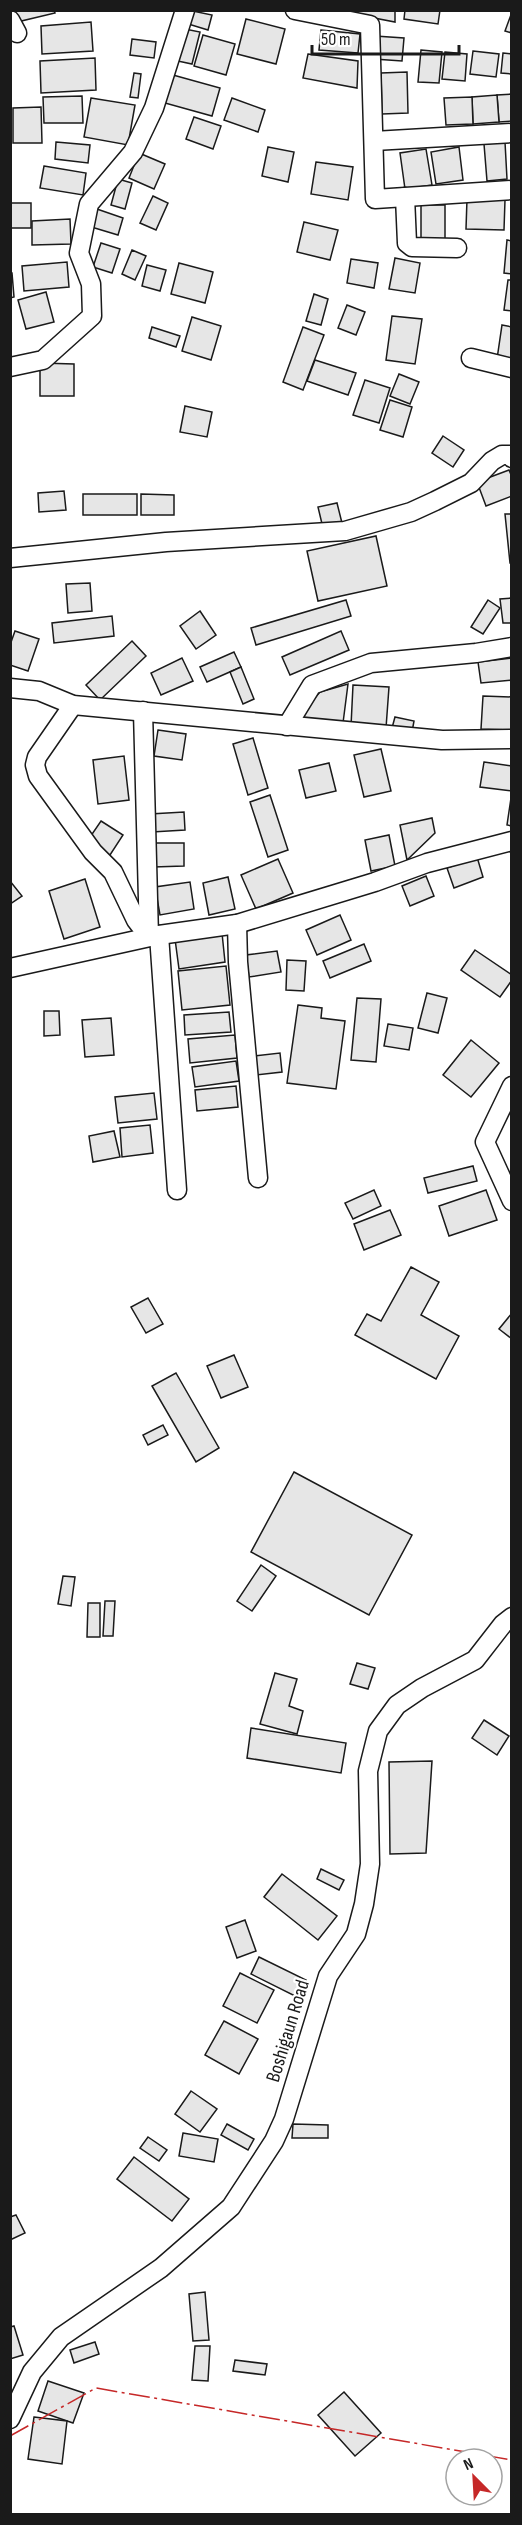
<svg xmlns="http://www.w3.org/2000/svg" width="522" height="2525" viewBox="0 0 522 2525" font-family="'Sofia Sans Condensed',sans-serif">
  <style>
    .building { fill: #e6e6e6; stroke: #1a1a1a; stroke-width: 1.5 }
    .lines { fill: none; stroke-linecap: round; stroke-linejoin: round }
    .street-casing { stroke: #1a1a1a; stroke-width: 21 }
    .street { stroke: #fff; stroke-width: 18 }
    .power { stroke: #c62828; stroke-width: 1.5; stroke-dasharray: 21 4.5 3 4.5; stroke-linecap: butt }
    .labels { text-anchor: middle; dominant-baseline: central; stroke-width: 4.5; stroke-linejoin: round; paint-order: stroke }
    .street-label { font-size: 20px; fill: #1a1a1a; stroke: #fff }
  </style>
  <rect width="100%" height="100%" fill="#fff"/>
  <g class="building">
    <path d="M14,10H54L55,13L17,22Z"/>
    <path d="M188,10L212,15L208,30L185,23Z"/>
    <path d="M333,10H395V22Z"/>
    <path d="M405,10H440L438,24L404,19Z"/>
    <path d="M512,12V33L505,31Z"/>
    <path d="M246,19L285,29L276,64L237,54Z"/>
    <path d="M91,22L93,51L42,54L41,26Z"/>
    <path d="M180,28L200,32L192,64L173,60Z"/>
    <path d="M321,30L360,34L358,53L319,50Z"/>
    <path d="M203,35L235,44L226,75L194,66Z"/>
    <path d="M375,36L404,38L402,61L374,59Z"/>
    <path d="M132,39L156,42L154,58L130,55Z"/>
    <path d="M421,50L442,52L439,83L418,82Z"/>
    <path d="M473,51L499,54L496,77L470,74Z"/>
    <path d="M445,52L467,54L465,81L442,79Z"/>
    <path d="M503,53L512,54V74L501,73Z"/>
    <path d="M308,54L358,61L357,88L303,78Z"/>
    <path d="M95,58L96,90L41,93L40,61Z"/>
    <path d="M407,72L408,113L382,114L381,73Z"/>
    <path d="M134,73L141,74L138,98L130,97Z"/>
    <path d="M173,75L220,88L212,116L165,103Z"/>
    <path d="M512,94V121L499,122L497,95Z"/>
    <path d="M497,95L499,122L473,124L472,97Z"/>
    <path d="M82,96L83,123H44L43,97Z"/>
    <path d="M472,97L473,124L446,125L444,98Z"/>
    <path d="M91,98L135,105L128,145L84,137Z"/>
    <path d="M232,98L265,110L258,132L224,120Z"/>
    <path d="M41,107L42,143H13V108Z"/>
    <path d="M194,117L221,126L213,149L186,139Z"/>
    <path d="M56,142L90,145L88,163L55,159Z"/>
    <path d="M505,142L507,179L487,181L484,144Z"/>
    <path d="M268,147L294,152L288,182L262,176Z"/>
    <path d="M459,147L463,180L436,184L431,152Z"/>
    <path d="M426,149L432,185L405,189L400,153Z"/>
    <path d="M139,153L165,164L154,189L129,178Z"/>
    <path d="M316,162L353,167L348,200L311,194Z"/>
    <path d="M44,166L86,173L83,195L40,188Z"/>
    <path d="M118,179L132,183L125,209L111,205Z"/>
    <path d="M153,196L168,203L156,230L140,223Z"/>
    <path d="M467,199L505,200L504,230L466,229Z"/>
    <rect x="10" y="203" width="21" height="25"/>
    <rect x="421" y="205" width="24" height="37"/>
    <path d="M94,208L123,218L118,235L88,226Z"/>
    <path d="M70,219L71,244L32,245V221Z"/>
    <path d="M304,222L338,230L330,260L297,252Z"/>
    <path d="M507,240L512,241V274L504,273Z"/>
    <path d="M101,243L120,249L112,273L93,267Z"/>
    <path d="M132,250L146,256L135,280L122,274Z"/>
    <path d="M395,258L420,263L415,293L389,289Z"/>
    <path d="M351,259L378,263L374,288L347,283Z"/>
    <path d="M67,262L69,287L24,291L22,266Z"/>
    <path d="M179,263L213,272L205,303L171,294Z"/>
    <path d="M147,265L166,270L160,291L142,286Z"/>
    <path d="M10,273H12L14,297L10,298Z"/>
    <path d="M508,280H512V311L504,310Z"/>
    <path d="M46,292L54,322L26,329L18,300Z"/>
    <path d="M314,294L328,299L321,325L306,321Z"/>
    <path d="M347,305L365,312L356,335L338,328Z"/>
    <path d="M392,316L422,319L415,364L386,360Z"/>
    <path d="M192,317L221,326L211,360L182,351Z"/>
    <path d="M502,325L512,327V361L497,359Z"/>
    <path d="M152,327L180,336L176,347L149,338Z"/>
    <path d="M303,327L324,335L303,390L283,382Z"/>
    <path d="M315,360L356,373L348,395L307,381Z"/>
    <path d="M40,363L74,364V396H40Z"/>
    <path d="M399,374L419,382L410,404L390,396Z"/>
    <path d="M365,380L390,388L379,423L353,415Z"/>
    <path d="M390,400L412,407L403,437L380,430Z"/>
    <path d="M185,406L212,412L207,437L180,432Z"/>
    <path d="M443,436L464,450L453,467L432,453Z"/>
    <path d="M509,470L512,477V496L486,506L477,482Z"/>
    <path d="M64,491L66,510L39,512L38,493Z"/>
    <rect x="83" y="494" width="54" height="21"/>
    <path d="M141,494L174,495V515H141Z"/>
    <path d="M337,503L342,523L323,528L318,507Z"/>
    <path d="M505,514H512V563H510Z"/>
    <path d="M376,536L387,586L318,601L307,551Z"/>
    <path d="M90,583L92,611L68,613L66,584Z"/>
    <path d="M512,598V623H503L500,599Z"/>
    <path d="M346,600L351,616L256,645L251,628Z"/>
    <path d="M488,600L500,608L483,634L471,627Z"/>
    <path d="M200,611L216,635L196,649L180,626Z"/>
    <path d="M112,616L114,636L54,643L52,623Z"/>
    <path d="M15,631L39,639L28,671L10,665V645Z"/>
    <path d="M341,631L349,650L290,675L282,657Z"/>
    <path d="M132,641L146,656L100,700L86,685Z"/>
    <path d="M234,652L241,667L207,682L200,667Z"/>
    <path d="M182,658L193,681L161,695L151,673Z"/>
    <path d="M512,658V680L481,683L478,662Z"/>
    <path d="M241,667L254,699L243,704L230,672Z"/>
    <path d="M348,684L343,723L298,717L320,692Z"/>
    <path d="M353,685L389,687L386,728L351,726Z"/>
    <path d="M483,696L512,697V730L481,729Z"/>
    <path d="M395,717L414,721L412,732L392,728Z"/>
    <path d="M158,730L186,734L182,760L154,756Z"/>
    <path d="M253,738L268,788L248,795L233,744Z"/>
    <path d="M381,749L391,791L364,797L354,755Z"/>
    <path d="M124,756L129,800L98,804L93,760Z"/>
    <path d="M484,762L512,766V791L480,787Z"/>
    <path d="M329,763L336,791L306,798L299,770Z"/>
    <path d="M270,795L288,850L268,857L250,802Z"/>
    <path d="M511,798H512V826L507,825Z"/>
    <path d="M184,812L185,830L152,832L150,814Z"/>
    <path d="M432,818L435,833L407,860L400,825Z"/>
    <path d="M101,821L123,835L110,855L88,840Z"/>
    <path d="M389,835L395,866L371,871L365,840Z"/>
    <path d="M153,843H184V866L153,867Z"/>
    <path d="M477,857L483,877L454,888L447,868Z"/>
    <path d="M278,859L293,893L256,909L241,875Z"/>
    <path d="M426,876L434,896L410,906L402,886Z"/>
    <path d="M228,877L235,909L209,915L203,883Z"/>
    <path d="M85,879L100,927L64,939L49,891Z"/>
    <path d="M10,881L22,896L10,904Z"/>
    <path d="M190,882L194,909L160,915L155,887Z"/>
    <path d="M340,915L351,940L317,955L306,930Z"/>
    <path d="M222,933L225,962L179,969L175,939Z"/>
    <path d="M364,944L371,961L330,978L323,961Z"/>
    <path d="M475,950L512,975V980L500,997L461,970Z"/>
    <path d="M277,951L281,972L249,977L246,955Z"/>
    <path d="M287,960L306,961L304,991L286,990Z"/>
    <path d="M226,966L230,1005L182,1010L178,971Z"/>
    <path d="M427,993L447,998L438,1033L418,1028Z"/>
    <path d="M357,998L381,999L376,1062L351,1060Z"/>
    <path d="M298,1005L322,1008L321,1018L345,1021L336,1089L287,1083Z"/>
    <path d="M44,1011H59L60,1035L44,1036Z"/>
    <path d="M229,1012L231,1032L185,1035L184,1015Z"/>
    <path d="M111,1018L114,1055L85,1057L82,1020Z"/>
    <path d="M388,1024L413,1028L409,1050L384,1046Z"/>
    <path d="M235,1035L237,1058L190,1063L188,1039Z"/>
    <path d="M471,1040L499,1063L471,1097L443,1075Z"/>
    <path d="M280,1053L282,1072L256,1075L254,1056Z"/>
    <path d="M236,1061L239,1081L195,1087L192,1067Z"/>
    <path d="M236,1086L238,1107L197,1111L195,1090Z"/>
    <path d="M154,1093L157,1119L118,1123L115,1097Z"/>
    <path d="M150,1125L153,1153L122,1157L120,1128Z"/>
    <path d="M114,1131L120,1157L93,1162L89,1136Z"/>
    <path d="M473,1166L477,1181L428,1193L424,1178Z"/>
    <path d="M374,1190L381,1206L353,1219L345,1203Z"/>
    <path d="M486,1190L497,1220L449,1236L439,1206Z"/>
    <path d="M390,1210L401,1235L364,1250L354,1224Z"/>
    <path d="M411,1267L439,1282L421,1315L459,1336L436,1379L355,1335L367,1314L381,1321Z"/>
    <path d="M148,1298L163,1324L146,1333L131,1307Z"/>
    <path d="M512,1313V1339L499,1329Z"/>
    <path d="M234,1355L248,1387L221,1398L207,1366Z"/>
    <path d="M176,1373L219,1448L196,1462L152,1386Z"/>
    <path d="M163,1425L168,1435L148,1445L143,1435Z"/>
    <path d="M294,1472L412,1535L369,1615L251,1552Z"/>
    <path d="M261,1565L276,1576L252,1611L237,1601Z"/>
    <path d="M63,1576L75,1577L71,1606L58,1604Z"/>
    <path d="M105,1601H115L113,1636H103Z"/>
    <path d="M88,1603H100V1637H87Z"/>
    <path d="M357,1663L375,1668L368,1689L350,1684Z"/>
    <path d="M275,1673L297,1679L289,1706L303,1711L297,1734L260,1724Z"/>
    <path d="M484,1720L509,1736L497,1755L472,1738Z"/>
    <path d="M251,1728L346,1743L341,1773L247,1758Z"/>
    <path d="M432,1761L426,1853L390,1854L389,1762Z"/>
    <path d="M321,1869L344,1880L339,1890L317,1879Z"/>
    <path d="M282,1874L337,1916L318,1940L264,1897Z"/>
    <path d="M245,1920L256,1951L237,1958L226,1927Z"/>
    <path d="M259,1957L306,1980L297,1997L251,1974Z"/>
    <path d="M240,1973L274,1990L257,2023L223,2006Z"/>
    <path d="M224,2021L258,2039L239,2074L205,2055Z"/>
    <path d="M191,2091L217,2109L200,2132L175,2114Z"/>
    <path d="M227,2124L254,2139L248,2150L221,2135Z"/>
    <path d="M293,2124L328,2125V2138H292Z"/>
    <path d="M183,2133L218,2139L214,2162L179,2156Z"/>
    <path d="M148,2137L167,2150L159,2161L140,2148Z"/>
    <path d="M134,2157L189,2199L172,2221L117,2179Z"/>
    <path d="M16,2215L25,2233L10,2240V2217Z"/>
    <path d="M205,2292L209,2340L193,2341L189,2294Z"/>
    <path d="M14,2326L23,2355L10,2359V2327Z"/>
    <path d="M95,2342L99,2354L74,2363L70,2350Z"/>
    <path d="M195,2346H210L208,2381L192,2380Z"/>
    <path d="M235,2360L267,2364L265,2375L233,2371Z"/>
    <path d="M48,2381L84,2393L73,2423L38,2411Z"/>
    <path d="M344,2392L381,2433L355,2456L318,2415Z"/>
    <path d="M34,2417L67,2421L62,2464L28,2459Z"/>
  </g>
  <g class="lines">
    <g class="street-casing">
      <g id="street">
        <path d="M295,10L370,25L375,199L512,190"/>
        <path d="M10,20L17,33"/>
        <path d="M374,141L512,133"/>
        <path d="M405,197L407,243L412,247L457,248"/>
        <path d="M471,358L512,368"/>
        <path d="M10,367L43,360L92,316L91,284L79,253L89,204L133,152L154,108L185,10"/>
        <path d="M10,558L166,542L345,531L411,512L435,501L471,483L492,461L502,455H510L512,458"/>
        <path d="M10,688L39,691L73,705L442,740L512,739"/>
        <path d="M73,705L37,757L35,765L38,776L93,852L113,872L136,920L149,937"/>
        <path d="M143,711L149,937"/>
        <path d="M287,726L312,685L371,663L476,653L512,647"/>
        <path d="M237,924L238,962L258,1178"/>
        <path d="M159,935L177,1190"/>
        <path d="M10,968L159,935L237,924L375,882L427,863L512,841"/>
        <path d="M512,1086L485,1142L512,1201"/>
        <path d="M10,2419L32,2372L61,2337L161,2268L231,2207L274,2141L284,2119L328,1976L356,1934L364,1904L370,1864L368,1771L378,1731L397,1705L422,1688L475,1660L503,1624L512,1617"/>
      </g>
    </g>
    <use href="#street" class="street"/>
    <path class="power" d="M10,2436L96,2388L512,2460"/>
  </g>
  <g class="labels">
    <g class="street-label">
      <text transform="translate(288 2031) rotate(-73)">Boshigaun Road</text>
    </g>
  </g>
  <rect width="522" height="2525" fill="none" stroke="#1a1a1a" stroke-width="24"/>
  <g transform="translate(474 2477) rotate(336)"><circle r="28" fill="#ffffff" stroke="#a3a3a3" stroke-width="1.5"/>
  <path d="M0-4.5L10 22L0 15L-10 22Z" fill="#c62828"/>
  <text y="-9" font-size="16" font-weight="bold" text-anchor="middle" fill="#1a1a1a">N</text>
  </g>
  <path d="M312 45v9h147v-9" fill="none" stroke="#1a1a1a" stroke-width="3"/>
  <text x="321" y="45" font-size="18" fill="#1a1a1a" stroke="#ffffff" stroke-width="4.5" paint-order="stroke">50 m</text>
</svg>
